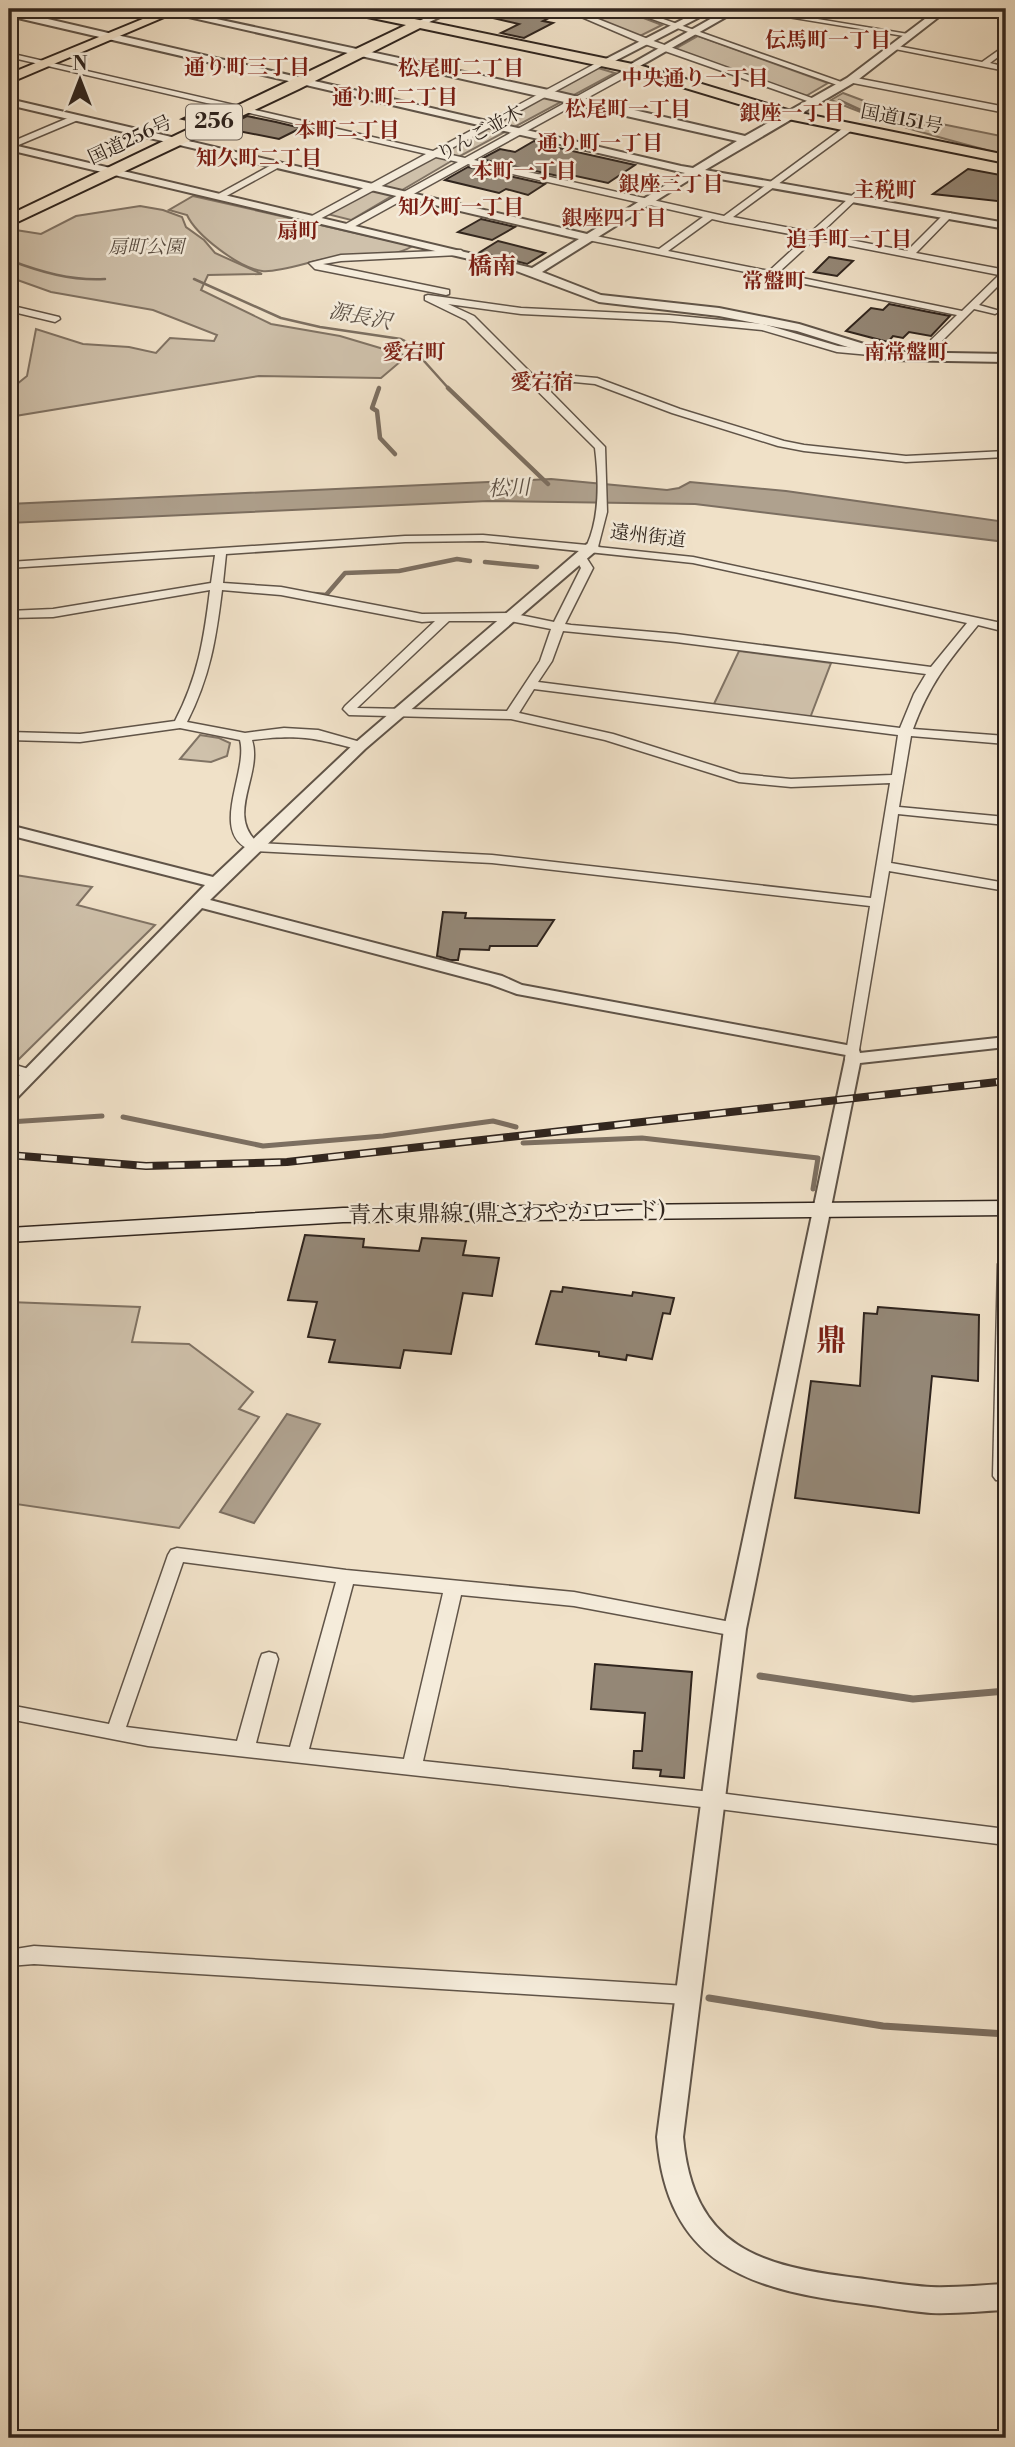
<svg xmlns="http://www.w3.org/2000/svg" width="1015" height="2447" viewBox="0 0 1015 2447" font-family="'Libre Bodoni','Noto Serif JP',serif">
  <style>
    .green { fill: #cfc1ab; stroke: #807364; stroke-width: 2 }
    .water { fill: #afa18e; stroke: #7c6f61; stroke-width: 2 }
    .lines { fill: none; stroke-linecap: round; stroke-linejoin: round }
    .stream-far3 { stroke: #7c6f61; stroke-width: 2.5 }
    .stream-far2 { stroke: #7c6f61; stroke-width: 4.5 }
    .stream-far1 { stroke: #7c6f61; stroke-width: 5 }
    .stream { stroke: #7c6f61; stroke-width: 7 }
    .building { fill: #948776; stroke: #30251e; stroke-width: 2 }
    .minor-casing { stroke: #605448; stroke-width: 3 }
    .tertiary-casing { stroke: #605448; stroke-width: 4 }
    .secondary-casing { stroke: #30251e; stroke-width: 3 }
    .primary-casing { stroke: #30251e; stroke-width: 4 }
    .trunk-casing { stroke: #30251e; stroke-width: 4 }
    .minor { fill: #f5ecdb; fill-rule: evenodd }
    .tertiary { fill: #f5ecdb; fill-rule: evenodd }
    .secondary { fill: #f5ecdb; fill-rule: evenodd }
    .primary { fill: #f0e1c8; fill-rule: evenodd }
    .trunk { fill: #f0e1c8; fill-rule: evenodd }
    .rail-casing { stroke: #30251e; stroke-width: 8 }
    .rail { stroke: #f5ecdb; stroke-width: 5; stroke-dasharray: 16; stroke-linecap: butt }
    .labels { text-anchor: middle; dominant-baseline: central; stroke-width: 5; stroke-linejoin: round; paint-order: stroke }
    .far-street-label { font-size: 19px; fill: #30251e; stroke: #f5ecdb }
    .far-park-label { font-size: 19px; font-style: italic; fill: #584c41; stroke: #f5ecdb }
    .far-neighbourhood-label { font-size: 21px; font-weight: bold; fill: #7a1f14; stroke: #f5ecdb }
    .shield { fill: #f5ecdb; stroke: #6b6157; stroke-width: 2 }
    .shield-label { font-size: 21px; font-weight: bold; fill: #30251e }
    .far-quarter-label { font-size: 21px; font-weight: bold; fill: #7a1f14; stroke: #f5ecdb }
    .far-water-label { font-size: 21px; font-style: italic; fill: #5c5045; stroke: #f5ecdb }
    .street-label { font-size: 23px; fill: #30251e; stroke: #f5ecdb }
    .far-district-label { font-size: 24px; font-weight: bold; fill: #7a1f14; stroke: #f5ecdb }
    .district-label { font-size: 30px; font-weight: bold; fill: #7a1f14; stroke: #f5ecdb }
  </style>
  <rect width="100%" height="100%" fill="#f0e1c8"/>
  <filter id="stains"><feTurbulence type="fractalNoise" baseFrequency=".00286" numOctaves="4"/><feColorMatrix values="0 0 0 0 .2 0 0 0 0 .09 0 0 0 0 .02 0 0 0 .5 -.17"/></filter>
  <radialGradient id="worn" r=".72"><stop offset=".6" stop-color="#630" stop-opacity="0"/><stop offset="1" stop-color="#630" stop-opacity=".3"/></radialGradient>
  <g class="green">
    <path d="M570,9H620L662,25L640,36Z"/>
    <path d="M698,36L828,83L806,96L675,49Z"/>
    <path d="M598,68L615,73L460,156L351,220L327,214Z"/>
    <path d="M843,93L907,117L1006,137V145L998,153C941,138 886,124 831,100Z"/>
    <path d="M193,196L413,246C387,261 355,253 325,259C308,262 278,273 262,271C239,268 196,235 187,215L169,210Z"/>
    <path d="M140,206L163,210L182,217L186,227L204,240L215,253L262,274L208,275L201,290L271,324L340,336L407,356L381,378L259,376L9,417V385L17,384L27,376L36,329L83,344L129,347L156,353L170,338L214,341L217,335L153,310L51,292L9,277V229L41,234L76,216Z"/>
    <path d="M739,651L831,663L810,718L713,706Z"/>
    <path d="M200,735L219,738L230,743L227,756L211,762L180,759Z"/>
    <path d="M9,874L92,887L77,905L155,925L17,1061L9,1058Z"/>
    <path d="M9,1302L140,1307L132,1342L189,1344L253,1392L239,1409L259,1417L179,1528L9,1503Z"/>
  </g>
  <g class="water">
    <path d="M551,479L667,490L679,488L690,482L786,491L1006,522V542L695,504L488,501L9,523V504Z"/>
    <path d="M287,1414L320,1424L254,1523L220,1512Z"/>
  </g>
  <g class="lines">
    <g class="stream-far3">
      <path d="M839,100L867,113"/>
      <path d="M9,138L16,140"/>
      <path d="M9,260C41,272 71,281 105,279"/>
      <path d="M194,279L281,318L320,327L401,339L407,342L450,390"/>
      <path d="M379,390V387"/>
    </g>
    <g class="stream-far2">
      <path d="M379,388L372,408L377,411L380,438L395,454"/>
      <path d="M448,388L548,484"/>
      <path d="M485,562L537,567"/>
      <path d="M314,594L326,595L345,573L399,571L457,559L470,561"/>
    </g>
    <g class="stream-far1">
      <path d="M123,1117L263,1146L383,1136L493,1121L516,1127"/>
      <path d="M9,1122L102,1116"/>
      <path d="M523,1143L642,1138L818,1158L813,1189"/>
    </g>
    <g class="stream">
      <path d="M760,1676L913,1699L1006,1691"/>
      <path d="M709,1998L883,2026L1006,2034"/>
    </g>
  </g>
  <g class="building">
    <path d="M481,9H561L562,11L543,21L553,23L524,38L501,33L519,24L480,15Z"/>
    <path d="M207,107L222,110L196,122L182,119Z"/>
    <path d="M247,116L276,122L301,128L279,139L223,128Z"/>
    <path d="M534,141L556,146L554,147L635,165L608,183L562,173L558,176L481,159L500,149L515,152Z"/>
    <path d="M468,167L545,184L528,195L506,189L499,193L445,180Z"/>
    <path d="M968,169L1006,176V202L933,194Z"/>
    <path d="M481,219L515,227L492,240L458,232Z"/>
    <path d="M498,241L545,253L527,264L480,252Z"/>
    <path d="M829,257L853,261L837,276L814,272Z"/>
    <path d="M889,304L929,312L950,316L931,336L909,332L903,338L893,336L888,342L846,331L871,308L883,310Z"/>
    <path d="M443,912L466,913L465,918L554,920L537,946H490L489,950L460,949L458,960H450L437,956Z"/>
    <path d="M305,1235L364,1239L363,1247L419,1251L422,1238L466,1241L463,1255L499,1258L492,1296L463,1293L451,1354L404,1350L400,1368L329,1362L335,1340L308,1337L317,1302L288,1300Z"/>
    <path d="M563,1287L632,1296L633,1292L674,1298L670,1314L663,1313L652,1359L627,1355L626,1360L599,1356V1352L536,1344L551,1291L562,1292Z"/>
    <path d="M878,1307L979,1315L978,1381L932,1376L919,1513L795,1498L811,1381L860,1386L864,1313L877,1314Z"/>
    <path d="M595,1664L692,1672L684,1778L660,1776L661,1770L633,1768L634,1751H642L645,1713L591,1709Z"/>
  </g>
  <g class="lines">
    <g class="minor-casing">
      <g id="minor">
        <path d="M396,9H406L390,19H384V15Z"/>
        <path d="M563,9H573L648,39L820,101L813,103L642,43Z"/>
        <path d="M624,9H635L847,84L840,86Z"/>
        <path d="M739,9H757L914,35L910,37Z"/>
        <path d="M892,45L982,62L1006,45V51L990,63L1006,67V71L895,49H892Z"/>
        <path d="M9,53L433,151L602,60L609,62L443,153L465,158L623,71L626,66H632L629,75L474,160L724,216L846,126H852V130L733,217L811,232L857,191L860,192V196L820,234L907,251L945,213H951V217L916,253L1006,270V278L979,305L1000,311L995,314L974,309L939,344H931V340L957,315L588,240V236L591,235L659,249L703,217L468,164L350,229H344V225L458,162L436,157L316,221H310V217L426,154L9,57ZM712,219L725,222L806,237L769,271L668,251ZM815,239L999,275L962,311L778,273Z"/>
        <path d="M851,77L1006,107V113L848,82L847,80Z"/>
        <path d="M75,115L79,118L78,120L9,149V143Z"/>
        <path d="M275,163L283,165L221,199L213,197Z"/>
        <path d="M461,250L463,252L458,255L341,261L323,264L449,290V294L446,295L315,269L309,263L341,255Z"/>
        <path d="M428,295L521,308L669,315L763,324L838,346L874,350L875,352L870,355L837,352L762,330L669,321L521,314L448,304L474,316L540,382L574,376L597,378L680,409L784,441L804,445L906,456L1006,451V457L906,462L804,451L778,446L672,413L595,384L574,382L546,387L605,447L607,512L598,547L693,557L1006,624V632L978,625C947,663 930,683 913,729L1006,736V744L911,736L899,807L1006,817V825L898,814L891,863L1006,883V891L889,871L857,1062L852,1063L845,1059L870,906L492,863L254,851C206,836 249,772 240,740L180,728L80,742L9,740V732L80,734L175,721C198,677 204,639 210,590L53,617L9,618V611L53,609L211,583L215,555L9,568V562L405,536L483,535L587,545C600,516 599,480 595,448L466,320L425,300V296ZM483,541L693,563L967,623L931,667L676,634L571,625L565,624L593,568L584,554L580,553L574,556L581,568L554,622L510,613L422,614L281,587L223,583L226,554L405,542ZM222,590L281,595L422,622L435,621L345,706L343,709L349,715L511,719L605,740L739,782L791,787L890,783L871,898L492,855L258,843C225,814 263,775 252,740C299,734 316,738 360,750L366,746L364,743L318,730L284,728L245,733L187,722C210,677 216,639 222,590ZM449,621H510L551,629L540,661L507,711L357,708ZM563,631L676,642L926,674L914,694L900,728L538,682L552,661ZM534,689L898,735L892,775L791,779L740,774L613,734L519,713Z"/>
        <path d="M9,305L59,317L60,319L55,322L9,311Z"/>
        <path d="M9,1063L35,1071L37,1074L30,1078L9,1072Z"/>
        <path d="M1006,1259V1481L996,1480L993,1476L998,1264Z"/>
        <path d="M177,1548L346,1570L574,1592L741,1624L744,1629L741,1634L735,1636L574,1606L461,1595L423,1761L711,1792L1006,1829V1845L711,1808L148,1746L9,1719V1705L109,1724L168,1555L171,1550ZM183,1562L336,1582L290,1747L256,1743L278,1659L276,1654L269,1652L262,1654L260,1659L237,1741L126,1727ZM353,1584L443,1593L404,1759L309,1749Z"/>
        <path d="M34,1946L686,1986L693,1989L696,1995L693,2001L686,2004L34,1964L9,1966V1950Z"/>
      </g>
    </g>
    <g class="tertiary-casing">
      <g id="tertiary">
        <path d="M153,9H170L553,91L745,136L847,78L938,9H949L855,82L705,170L1006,223V229L697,175L542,272L601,295L719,308L799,324L890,352L1006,354V362L889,360L797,331L719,316L599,302L511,269L9,150V144L532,268L579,239L9,105V99L587,234L685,173L9,16V10L681,166L693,168L737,141Z"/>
        <path d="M444,9H457L423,25L415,23Z"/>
        <path d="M728,9H740L633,70L624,68Z"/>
        <path d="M974,9L1006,10V16Z"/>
        <path d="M695,13L700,16L698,18L609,64L600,62Z"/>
        <path d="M592,543L599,547L597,550L365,749L210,900L502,976L522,985L852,1046L858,1047L860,1053L1006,1037V1047L860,1063L746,1629L683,2137C693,2248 760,2266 857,2278C882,2281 907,2286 931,2287C956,2288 981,2285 1006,2284V2310C981,2311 956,2314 931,2313C906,2311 881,2306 856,2303C746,2289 667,2262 657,2137L724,1629L846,1055L517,994L490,984L202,908L15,1100L9,1102V1086L205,885L9,835V825L213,877L355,743L587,544Z"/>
      </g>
    </g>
    <g class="secondary-casing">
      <path id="secondary" d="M1006,1201V1215L343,1222L9,1242V1228L343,1208Z"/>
    </g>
    <g class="primary-casing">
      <path id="primary" d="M167,9H183L9,83V74Z"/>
    </g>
    <g class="trunk-casing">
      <path id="trunk" d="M341,9H366L642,66L791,111L1006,155V163L788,119L639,74L420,28L299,89L9,226V215L406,25L343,12Z"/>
    </g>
    <use href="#minor" class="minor"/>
    <use href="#tertiary" class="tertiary"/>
    <use href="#secondary" class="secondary"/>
    <use href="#primary" class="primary"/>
    <use href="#trunk" class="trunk"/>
    <g class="rail-casing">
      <path id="rail" d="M9,1155L146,1166L287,1162L1006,1081"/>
    </g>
    <use href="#rail" class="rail"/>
  </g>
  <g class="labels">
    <g class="far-street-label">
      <text transform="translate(902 119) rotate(11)">国道151号</text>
      <text transform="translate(480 133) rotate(-29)">りんご並木</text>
      <text transform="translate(130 140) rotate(-25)">国道256号</text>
      <text transform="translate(648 536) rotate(7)">遠州街道</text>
    </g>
    <g class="far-park-label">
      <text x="146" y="247">扇町公園</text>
    </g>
    <g class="far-neighbourhood-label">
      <text x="828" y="41">伝馬町一丁目</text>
      <text x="247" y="68">通り町三丁目</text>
      <text x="461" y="69">松尾町二丁目</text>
      <text x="695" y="79">中央通り一丁目</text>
      <text x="395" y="98">通り町二丁目</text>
      <text x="628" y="110">松尾町一丁目</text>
      <text x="792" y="114">銀座一丁目</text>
      <text x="347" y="131">本町二丁目</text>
      <text x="600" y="144">通り町一丁目</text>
      <text x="259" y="159">知久町二丁目</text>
      <text x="524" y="172">本町一丁目</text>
      <text x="671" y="185">銀座三丁目</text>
      <text x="461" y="208">知久町一丁目</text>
      <text x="614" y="219">銀座四丁目</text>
      <text x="849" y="240">追手町一丁目</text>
      <text x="542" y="383">愛宕宿</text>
    </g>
    <rect class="shield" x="186" y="104.5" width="56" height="35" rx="5"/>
    <g class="shield-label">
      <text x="214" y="122">256</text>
    </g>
    <g class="far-quarter-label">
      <text x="885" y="191">主税町</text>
      <text x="298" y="232">扇町</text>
      <text x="774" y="282">常盤町</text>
      <text x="414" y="353">愛宕町</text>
      <text x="906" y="353">南常盤町</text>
    </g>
    <g class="far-water-label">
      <text transform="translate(360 317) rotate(11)">源長沢</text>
      <text transform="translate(509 489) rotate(-3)">松川</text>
    </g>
    <g class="street-label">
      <text transform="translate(507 1213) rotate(-1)">青木東鼎線 (鼎さわやかロード)</text>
    </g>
    <g class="far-district-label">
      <text x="492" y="267">橋南</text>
    </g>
    <g class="district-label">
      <text x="831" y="1341">鼎</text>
    </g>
  </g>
  <rect width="1015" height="2447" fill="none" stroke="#f0e1c8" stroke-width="35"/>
  <rect x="10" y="10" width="994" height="2426" fill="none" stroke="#30251e" stroke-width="3.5"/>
  <rect x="18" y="18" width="980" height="2412" fill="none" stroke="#30251e" stroke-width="2"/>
  <g transform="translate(80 80)" stroke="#f5ecdb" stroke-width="5" paint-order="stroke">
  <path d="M0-5L12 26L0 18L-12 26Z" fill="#30251e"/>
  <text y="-10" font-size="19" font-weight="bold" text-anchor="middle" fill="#30251e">N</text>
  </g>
  <rect width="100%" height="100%" filter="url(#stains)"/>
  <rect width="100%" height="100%" fill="url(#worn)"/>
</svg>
